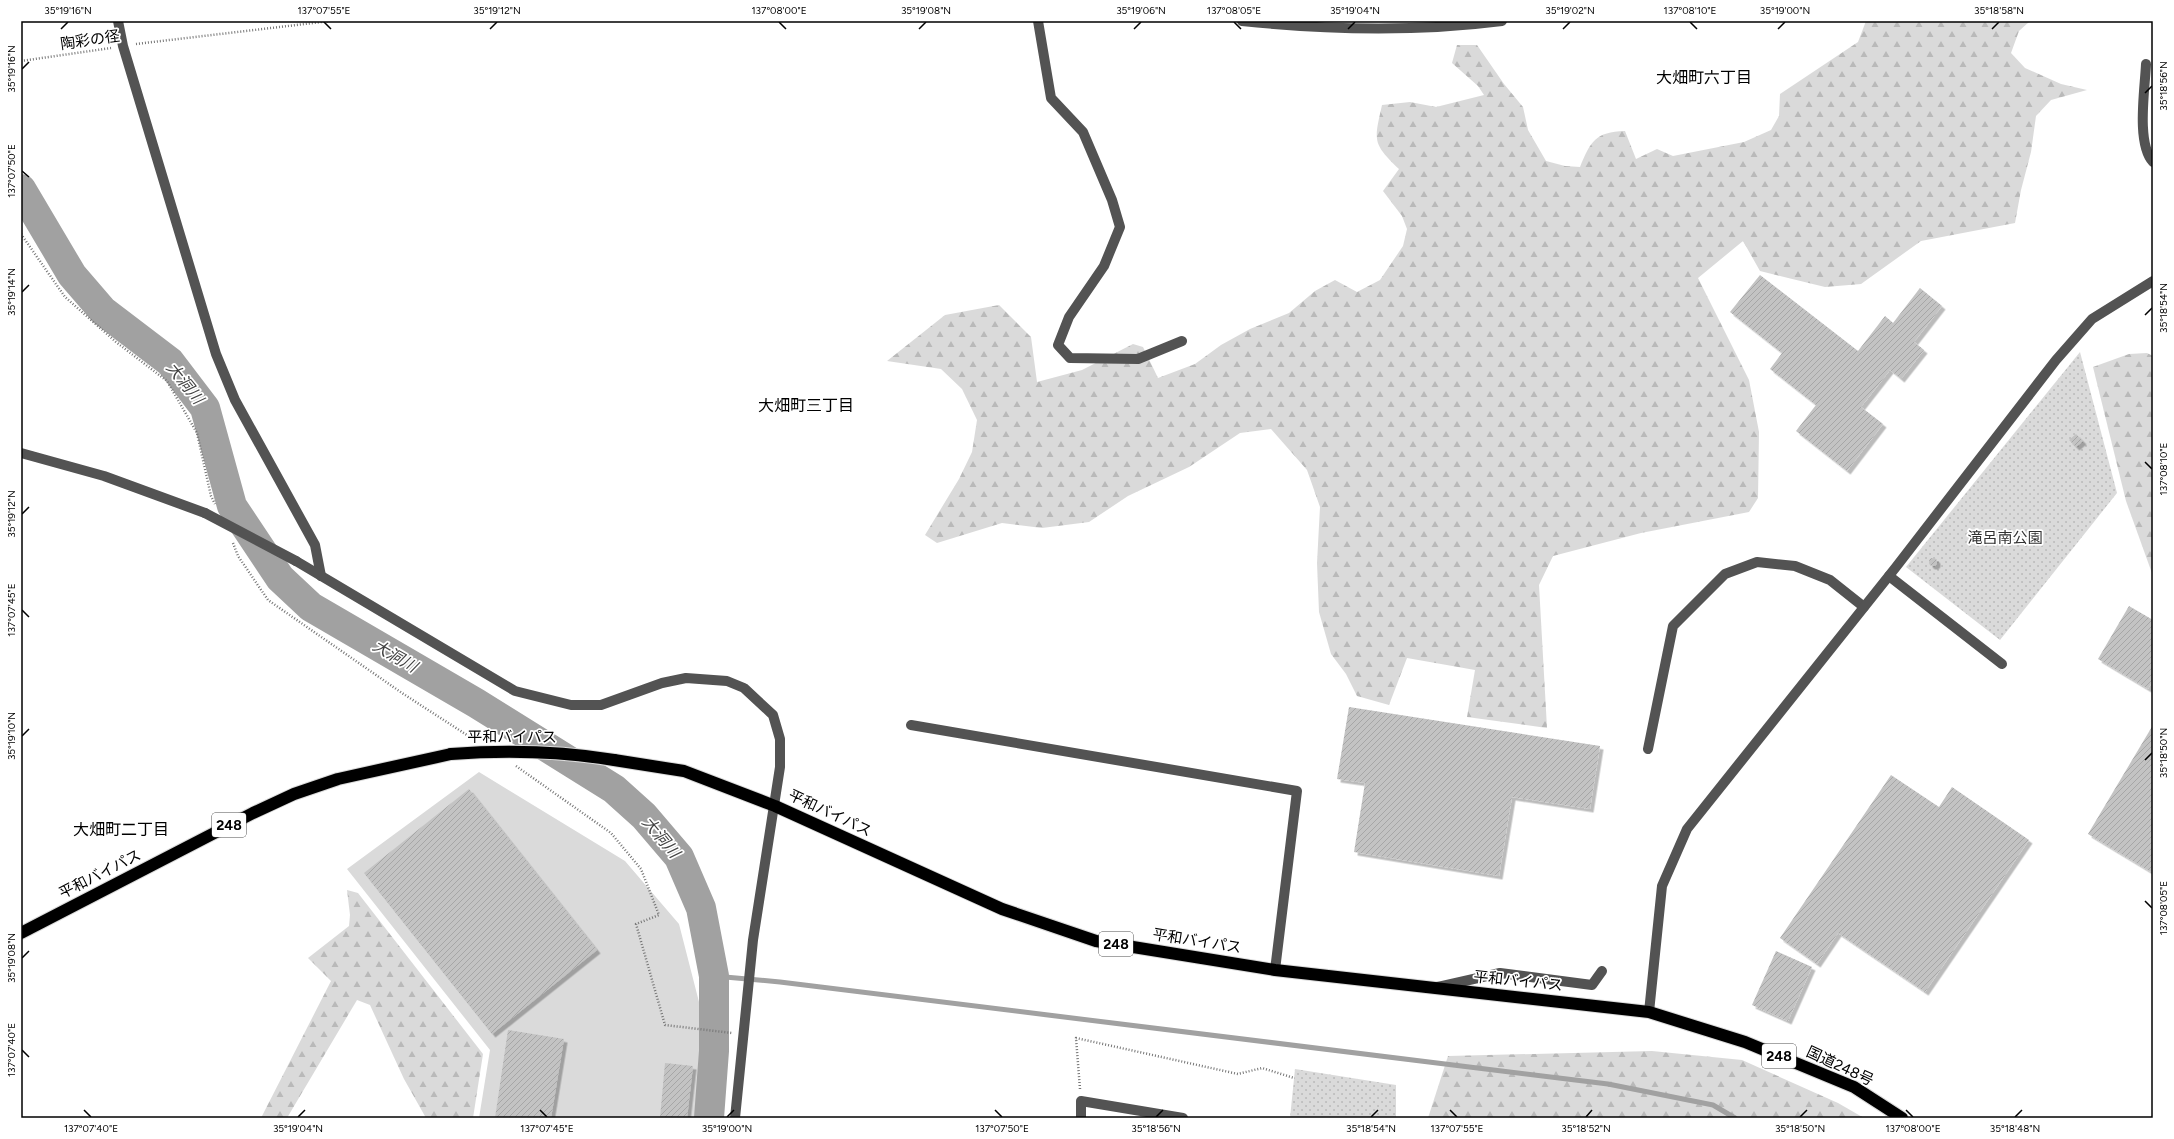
<svg xmlns="http://www.w3.org/2000/svg" width="2174" height="1139" viewBox="0 0 2174 1139" font-family="Figtree,'Noto Sans JP',sans-serif">
  <style>
    .forest { fill: url(#forest-firs) }
    .park { fill: url(#park-dots) }
    .pitch { fill: #dadada }
    .lines { fill: none; stroke-linecap: round; stroke-linejoin: round }
    .stream { stroke: #a1a1a1; stroke-width: 5 }
    .river { stroke: #a1a1a1; stroke-width: 30 }
    .building { fill: url(#building-hatch); filter: url(#shadow) }
    .highway-casing { stroke: #dbdbdb; stroke-width: 14 }
    .path { stroke: #757575; stroke-width: 2.5; stroke-dasharray: 1 2; stroke-linecap: butt }
    .minor { stroke: #535353; stroke-width: 10 }
    .highway { stroke: #000; stroke-width: 12 }
    .highway-bridge-casing { stroke: #dbdbdb; stroke-width: 14; stroke-linecap: butt }
    .minor-bridge { stroke: #535353; stroke-width: 10 }
    .highway-bridge { stroke: #000; stroke-width: 12 }
    .ticks { fill: none; stroke: #000; stroke-width: 1.5 }
    .labels { text-anchor: middle; dominant-baseline: central; stroke-width: 3.5; stroke-linejoin: round; paint-order: stroke }
    .shield { fill: #fff; stroke: #4c4c4c; stroke-width: 1 }
    .shield-label { font-size: 14px; font-weight: bold; fill: #000 }
    .street-label { font-size: 15px; fill: #000; stroke: #fff }
    .park-label { font-size: 15px; fill: #313131; stroke: #fff }
    .neighbourhood-label { font-size: 16px; fill: #000; stroke: #fff }
    .water-label { font-size: 16px; font-style: italic; fill: #424242; stroke: #fff }
    .neatline { fill: none; stroke: #000; stroke-width: 1.5 }
    .ticks-label { font-size: 10px; text-anchor: middle; fill: #000 }
  </style>
  <defs>
    <pattern id="forest-firs" width="22" height="20" patternUnits="userSpaceOnUse"><rect width="22" height="20" fill="#dadada"/><path d="M5 1l3.5 6h-7zM16 11l3.5 6h-7z" fill="#b9b9b9"/></pattern>
    <pattern id="park-dots" width="8" height="8" patternUnits="userSpaceOnUse"><rect width="8" height="8" fill="#dadada"/><path d="M2 2h.1M6 6h.1" fill="none" stroke="#b9b9b9" stroke-width="1.8" stroke-linecap="round"/></pattern>
    <pattern id="building-hatch" width="6" height="6" patternUnits="userSpaceOnUse"><rect width="6" height="6" fill="#c3c3c3"/><path d="M-1 1l2-2M0 6l6-6M5 7l2-2" fill="none" stroke="#a6a6a6"/></pattern>
    <filter id="shadow"><feDropShadow dx="3.5" dy="3.5" stdDeviation="0" flood-color="#0004"/></filter>
  </defs>
  <rect width="100%" height="100%" fill="#fff"/>
  <g class="forest">
    <path d="M1866,21H2030L2019,31L2011,53L2025,68L2061,84L2087,90L2051,100L2036,116L2031,152L2021,190L2015,223L1921,241L1861,284L1825,287L1760,271L1743,241L1698,278L1749,380L1759,432L1758,498L1749,512L1641,533L1553,556L1539,585L1547,728L1467,717L1475,670L1407,658L1389,705L1357,696L1346,674L1331,654L1319,612L1317,563L1320,507L1307,470L1271,429L1240,433L1189,467L1128,496L1089,522L1042,528L1002,523L937,543L925,535L959,479L972,452L977,420L962,389L941,369L887,361L945,315L999,305L1031,337L1037,382L1082,370L1133,344L1143,347L1158,378L1195,364L1221,345L1250,329L1289,313L1315,291L1335,280L1357,292L1380,280L1403,246L1407,229L1402,216L1383,191L1399,169C1372,143 1374,141 1382,105L1410,102L1436,107L1484,95L1478,86L1452,63L1457,45H1477L1504,84L1523,107L1528,130L1546,161L1565,166L1580,167C1591,141 1595,132 1625,131L1636,159L1657,149L1673,156L1744,142L1771,130L1779,116L1780,94L1858,42Z"/>
    <path d="M2147,353L2153,356V576L2126,501L2093,367L2129,354Z"/>
    <path d="M347,890L358,893L483,1054L473,1118H426L404,1079L370,1005L357,1000L287,1118H261L331,981L308,958L349,926L350,915Z"/>
    <path d="M1652,1051L1742,1060L1838,1103L1864,1118H1428L1448,1056Z"/>
  </g>
  <g class="park">
    <path d="M2080,352L2117,493L2000,640L1906,567Z"/>
    <path d="M1295,1069L1396,1085V1118H1290Z"/>
  </g>
  <path class="pitch" d="M479,772L625,861L679,924L699,1002L705,1064L701,1118H479L490,1050L347,869Z"/>
  <g class="lines">
    <path class="stream" d="M714,976L780,982L1608,1084L1713,1105L1735,1118"/>
    <path class="river" d="M21,189L72,275L103,311L170,362L205,408L232,506L280,578L311,607L476,703L614,789L644,816L679,857L701,908L714,976V1051L709,1118"/>
  </g>
  <g class="building">
    <path d="M1760,275L1858,351L1885,316L1893,323L1920,288L1942,306L1914,342L1924,350L1901,379L1890,370L1861,407L1883,424L1847,471L1796,431L1816,405L1770,369L1782,353L1730,312Z"/>
    <path d="M2076,434L2083,441L2076,447L2069,440Z"/>
    <circle cx="1933" cy="562" r="4"/>
    <path d="M2129,606L2153,620V680L2148,689L2098,659Z"/>
    <path d="M1349,707L1600,746L1590,809L1512,797L1499,876L1354,852L1365,783L1337,779Z"/>
    <path d="M2153,725V868L2151,872L2088,834Z"/>
    <path d="M1891,775L1939,807L1952,787L2029,840L1925,992L1838,933L1817,964L1780,938Z"/>
    <path d="M469,789L597,950L492,1034L364,873Z"/>
    <path d="M1776,951L1812,967L1788,1021L1752,1005Z"/>
    <path d="M508,1030L564,1039L551,1118H495Z"/>
    <path d="M665,1063L693,1066L687,1118H660Z"/>
  </g>
  <g class="lines">
    <g class="highway-casing">
      <g id="highway">
        <path d="M614,760L684,771L775,806L1002,909L1096,941L1275,970L1649,1012L1745,1042L1854,1087L1902,1118"/>
        <path d="M21,933L253,813L294,794L338,779L451,754"/>
      </g>
    </g>
    <g class="path">
      <path d="M136,44L330,21"/>
      <path d="M21,61L111,48"/>
      <path d="M21,234L65,297L116,342L167,381L197,433L211,496L215,504"/>
      <path d="M233,543L238,556L268,600L402,693L473,739"/>
      <path d="M516,766L611,833L641,869L659,915L636,924L665,1025L732,1033"/>
      <path d="M1080,1089L1076,1038L1238,1074L1262,1068L1294,1078"/>
    </g>
    <g class="minor">
      <path d="M118,21L123,46L216,354L235,400L315,545L321,576"/>
      <path d="M1038,21L1051,98L1083,132L1112,200L1120,227L1104,266L1069,317L1058,345L1070,358L1138,359L1182,341"/>
      <path d="M1242,21C1328,30 1416,32 1502,21"/>
      <path d="M2146,64C2145,89 2136,143 2153,162"/>
      <path d="M21,453L104,476L205,513"/>
      <path d="M296,561L515,691L571,705H601L662,683L686,678L727,681L744,688L773,715L780,739V767L753,940L735,1118"/>
      <path d="M1889,576L2002,664"/>
      <path d="M911,725L1297,791L1275,970"/>
      <path d="M1648,749L1673,626L1725,574L1757,562L1795,566L1830,580L1864,607"/>
      <path d="M1438,987L1500,973L1592,985L1602,971"/>
      <path d="M1649,1012L1662,886L1687,829L1896,567L2056,360L2092,319L2153,281"/>
      <path d="M1081,1118V1101L1183,1118"/>
    </g>
    <use href="#highway" class="highway"/>
    <g class="highway-bridge-casing">
      <path id="highway-bridge" d="M451,754C506,750 559,751 614,760"/>
    </g>
    <path class="minor-bridge" d="M205,513L296,561"/>
    <use href="#highway-bridge" class="highway-bridge"/>
  </g>
  <path class="ticks" d="M324,22L331,29M779,22L786,29M1234,22L1241,29M1690,22L1697,29M61,29L68,22M490,29L497,22M919,29L926,22M1134,29L1141,22M1348,29L1355,22M1563,29L1570,22M1778,29L1785,22M1992,29L1999,22M22,69L29,62M2145,93L2152,86M22,171L29,177M22,292L29,285M2145,315L2152,308M2145,462L2152,469M22,514L29,507M22,610L29,617M22,736L29,729M2145,760L2152,753M2145,901L2152,908M22,958L29,951M22,1050L29,1057M84,1110L91,1117M540,1110L547,1117M995,1110L1002,1117M1450,1110L1457,1117M1906,1110L1913,1117M298,1117L305,1110M727,1117L734,1110M1156,1117L1163,1110M1371,1117L1378,1110M1586,1117L1592,1110M1800,1117L1807,1110M2015,1117L2022,1110"/>
  <g class="labels">
    <g class="shield">
      <rect x="212" y="813" width="34" height="24" rx="3"/>
      <rect x="1099" y="932" width="34" height="24" rx="3"/>
      <rect x="1762" y="1044" width="34" height="24" rx="3"/>
    </g>
    <g class="shield-label">
      <text x="229" y="825">248</text>
      <text x="1116" y="944">248</text>
      <text x="1779" y="1056">248</text>
    </g>
    <g class="street-label">
      <text transform="translate(90 40) rotate(-8)">陶彩の径</text>
      <text x="512" y="737">平和バイパス</text>
      <text transform="translate(830 813) rotate(25)">平和バイパス</text>
      <text transform="translate(100 874) rotate(-27)">平和バイパス</text>
      <text transform="translate(1197 941) rotate(9)">平和バイパス</text>
      <text transform="translate(1518 981) rotate(6)">平和バイパス</text>
      <text transform="translate(1840 1066) rotate(25)">国道248号</text>
    </g>
    <g class="park-label">
      <text x="2005" y="538">滝呂南公園</text>
    </g>
    <g class="neighbourhood-label">
      <text x="1704" y="77">大畑町六丁目</text>
      <text x="806" y="405">大畑町三丁目</text>
      <text x="121" y="829">大畑町二丁目</text>
    </g>
    <g class="water-label">
      <text transform="translate(185 383) rotate(51)">大洞川</text>
      <text transform="translate(395 656) rotate(30)">大洞川</text>
      <text transform="translate(661 837) rotate(50)">大洞川</text>
    </g>
  </g>
  <rect width="2174" height="1139" fill="none" stroke="#ffffff" stroke-width="44"/>
  <rect x="22" y="22" width="2130" height="1095" class="neatline"/>
  <g class="ticks-label">
    <text x="68" y="14">35°19'16"N</text>
    <text x="324" y="14">137°07'55"E</text>
    <text x="497" y="14">35°19'12"N</text>
    <text x="779" y="14">137°08'00"E</text>
    <text x="926" y="14">35°19'08"N</text>
    <text x="1141" y="14">35°19'06"N</text>
    <text x="1234" y="14">137°08'05"E</text>
    <text x="1355" y="14">35°19'04"N</text>
    <text x="1570" y="14">35°19'02"N</text>
    <text x="1690" y="14">137°08'10"E</text>
    <text x="1785" y="14">35°19'00"N</text>
    <text x="1999" y="14">35°18'58"N</text>
    <text transform="translate(11 69) rotate(-90)" y="4">35°19'16"N</text>
    <text transform="translate(2163 86) rotate(-90)" y="4">35°18'56"N</text>
    <text transform="translate(11 171) rotate(-90)" y="4">137°07'50"E</text>
    <text transform="translate(11 292) rotate(-90)" y="4">35°19'14"N</text>
    <text transform="translate(2163 308) rotate(-90)" y="4">35°18'54"N</text>
    <text transform="translate(2163 469) rotate(-90)" y="4">137°08'10"E</text>
    <text transform="translate(11 514) rotate(-90)" y="4">35°19'12"N</text>
    <text transform="translate(11 610) rotate(-90)" y="4">137°07'45"E</text>
    <text transform="translate(11 736) rotate(-90)" y="4">35°19'10"N</text>
    <text transform="translate(2163 753) rotate(-90)" y="4">35°18'50"N</text>
    <text transform="translate(2163 908) rotate(-90)" y="4">137°08'05"E</text>
    <text transform="translate(11 958) rotate(-90)" y="4">35°19'08"N</text>
    <text transform="translate(11 1050) rotate(-90)" y="4">137°07'40"E</text>
    <text x="91" y="1132">137°07'40"E</text>
    <text x="298" y="1132">35°19'04"N</text>
    <text x="547" y="1132">137°07'45"E</text>
    <text x="727" y="1132">35°19'00"N</text>
    <text x="1002" y="1132">137°07'50"E</text>
    <text x="1156" y="1132">35°18'56"N</text>
    <text x="1371" y="1132">35°18'54"N</text>
    <text x="1457" y="1132">137°07'55"E</text>
    <text x="1586" y="1132">35°18'52"N</text>
    <text x="1800" y="1132">35°18'50"N</text>
    <text x="1913" y="1132">137°08'00"E</text>
    <text x="2015" y="1132">35°18'48"N</text>
  </g>
</svg>
